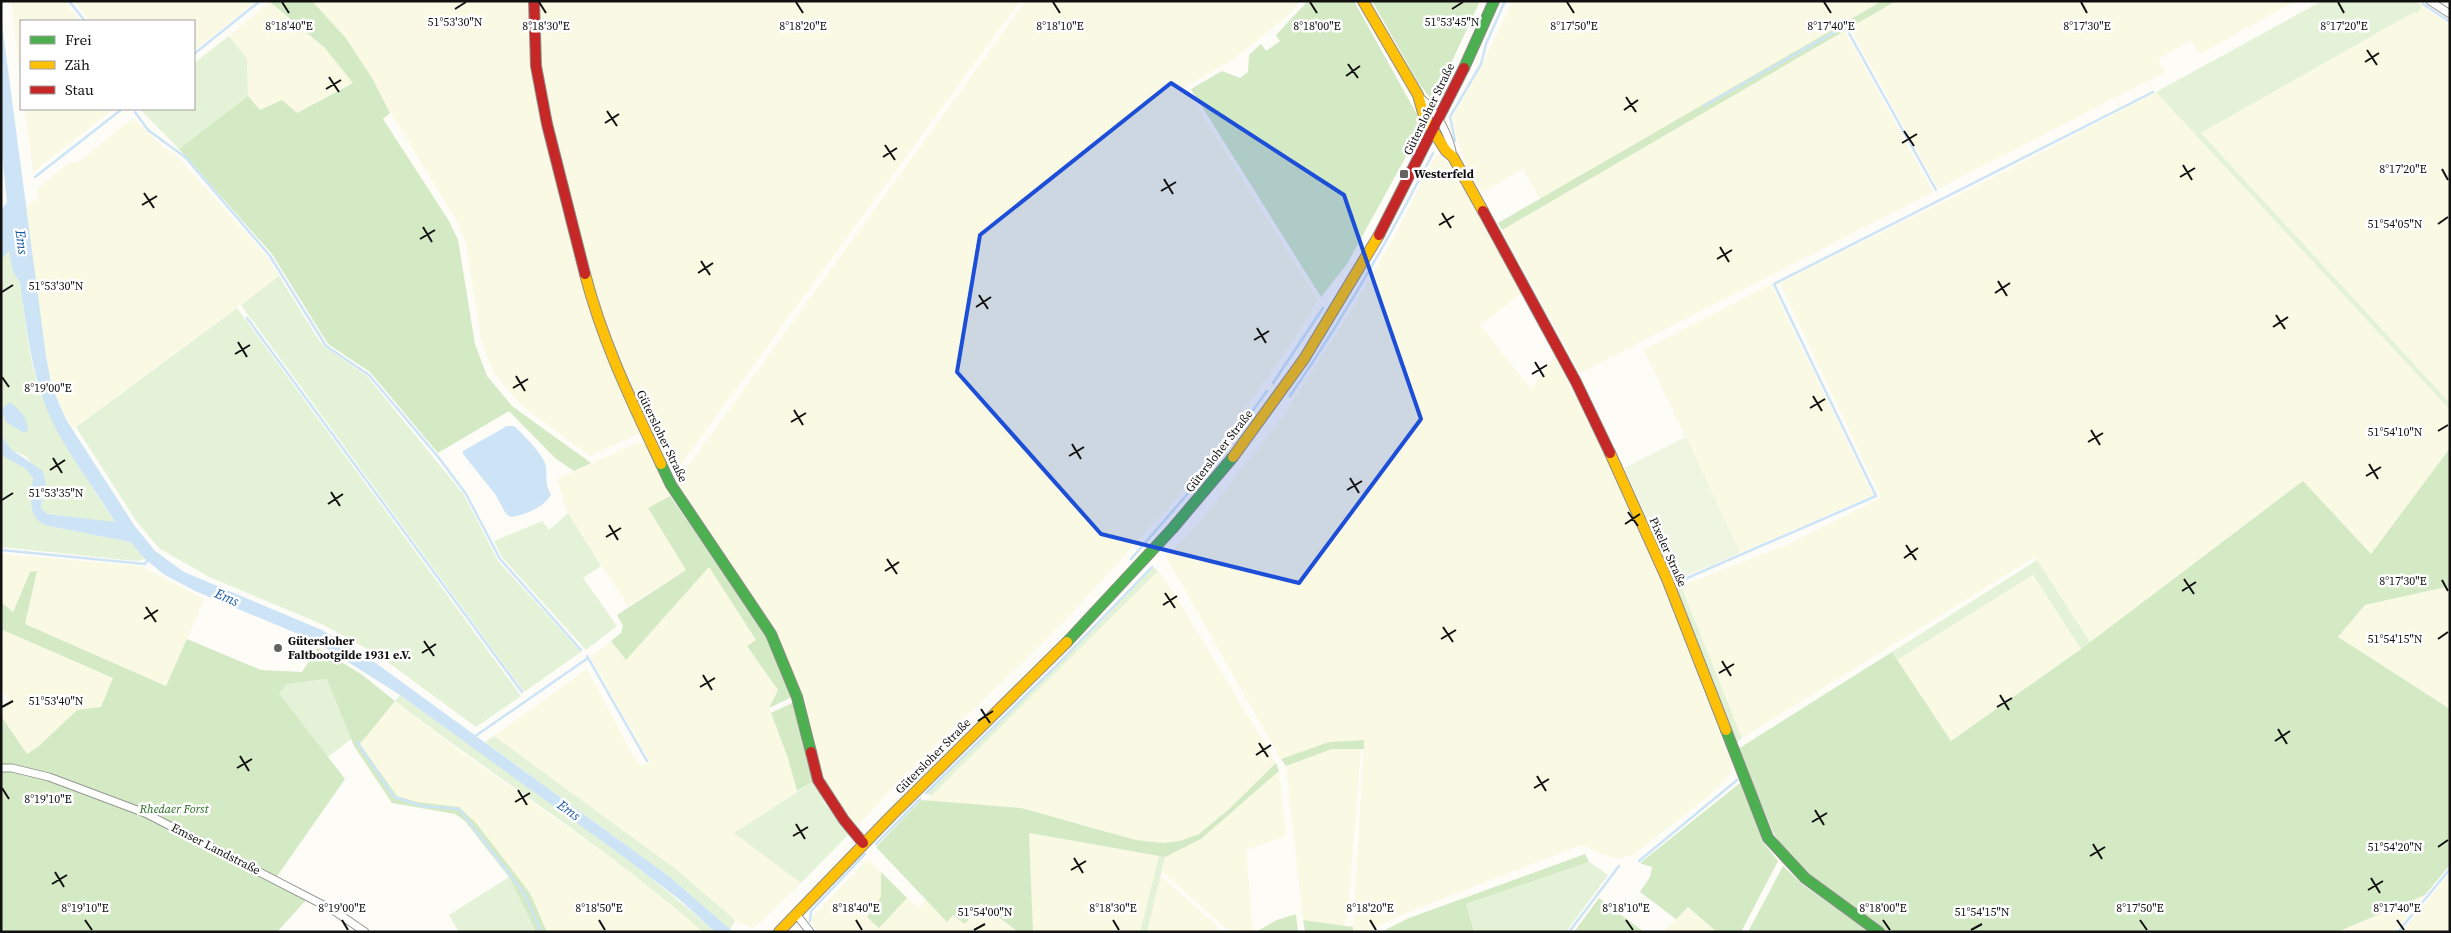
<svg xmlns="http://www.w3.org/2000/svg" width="2451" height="933" viewBox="0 0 2451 933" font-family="'Source Serif 4',serif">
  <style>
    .farmland { fill: #f9f9e4 }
    .green { fill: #e4f3d7 }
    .forest { fill: #d4eac5 }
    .pitch { fill: #eef6e1 }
    .water { fill: #cde4f7 }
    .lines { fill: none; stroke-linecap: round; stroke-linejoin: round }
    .stream { stroke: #cde4f7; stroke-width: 2.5 }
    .street-casing { stroke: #979795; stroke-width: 9 }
    .fast-casing { stroke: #8e8d8b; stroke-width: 12 }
    .slow-casing { stroke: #8e8d8b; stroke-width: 12 }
    .jam-casing { stroke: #8e8d8b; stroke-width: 12 }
    .street { stroke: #fffffe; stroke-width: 7 }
    .fast { stroke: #4caf50; stroke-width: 10 }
    .slow { stroke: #ffc107; stroke-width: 10 }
    .jam { stroke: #c62828; stroke-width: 10 }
    .marked { fill: #1d4ed8; fill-opacity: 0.2; stroke: #1d4ed8; stroke-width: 4; stroke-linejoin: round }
    .ticks { fill: none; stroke: #111; stroke-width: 2 }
    .poi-dot { fill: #646362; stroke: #fff; stroke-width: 2 }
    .labels { text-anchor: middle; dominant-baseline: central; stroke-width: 5; stroke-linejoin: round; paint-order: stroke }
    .street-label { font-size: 12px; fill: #111; stroke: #fff }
    .poi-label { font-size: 12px; font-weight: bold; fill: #111; stroke: #fff; text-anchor: start }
    .park-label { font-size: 12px; font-style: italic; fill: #276b1f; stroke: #fff }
    .water-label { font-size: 14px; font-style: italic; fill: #1759a6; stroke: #fff }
    .ticks-label { font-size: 12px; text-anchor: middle; fill: #111; stroke: #fff; stroke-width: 5; stroke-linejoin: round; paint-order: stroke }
  </style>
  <rect width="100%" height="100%" fill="#fdfcf7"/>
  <g class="farmland">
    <path d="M11,1H64L80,21H21V83Z"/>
    <path d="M74,1H256L194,51V21H90Z"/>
    <path d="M312,1H530L534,67L612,369L640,433L590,456L522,406L494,373L482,343L465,240L456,220L345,37Z"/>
    <path d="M537,1H1020L671,478L618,366L604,330L551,122L540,65Z"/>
    <path d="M1026,1H1300L1292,12L1235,58L1185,87L1318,300L1293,341L1211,455L1174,501L1062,624L904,776L857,826L835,799L823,778L812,745L801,696L675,484Z"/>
    <path d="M1513,1H1882L1540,199L1523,169L1481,193L1469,171L1453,128V118L1458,107L1482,64Z"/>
    <path d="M1896,1H2295L2200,54L2191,40L2158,59L2165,72L1938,189L1850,28Z"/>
    <path d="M270,2L325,48L353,82L297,113L260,110L248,96L247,59L229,36Z"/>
    <path d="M2422,6L2450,25V403L2201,133L2414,12L2417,13Z"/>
    <path d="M1845,31L1933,192L1580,373L1502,230Z"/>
    <path d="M2156,92L2450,410V448L2371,554L2303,482L2090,642L2035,557L1742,738L1681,586L1786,545L1881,498L1780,283L2010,169Z"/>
    <path d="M25,109H113L33,172Z"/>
    <path d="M133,118L164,148L174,153L268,258L279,276L72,429L52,388L37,301L26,208L38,197V188L69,163L80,161Z"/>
    <path d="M1436,154L1448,163L1471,200L1522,293L1480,325L1531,389L1555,356L1607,459L1661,580L1732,765L1730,774L1708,797L1632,855L1620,858L1610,857L1581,845L1406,913L1366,932H1353L1364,740L1329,742L1281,759L1166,557L1199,523L1282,418L1353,308L1395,235Z"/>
    <path d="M1771,284L1873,495L1740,553L1644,350Z"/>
    <path d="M639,442L647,445L670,496L649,509L686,570L628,606L568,513L557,479Z"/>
    <path d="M1,554L140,566L204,599L167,686L25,624L37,572H30L12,612L1,602Z"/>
    <path d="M709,567L756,640L747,646L778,690L769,708L788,758L797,791L735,833L801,883L755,927L747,926L735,920L677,870L494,736L587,669L633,756L641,766L650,762L590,657L611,641L626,660Z"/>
    <path d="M1158,571L1172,590L1276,763L1229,809L1199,834L1180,841L1163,843L1136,840L1068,820L924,802Z"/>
    <path d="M2033,575L2081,649L1951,741L1897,660Z"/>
    <path d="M2450,586V709L2338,637L2365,605Z"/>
    <path d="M3,630L113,678L101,708L77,710L39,746L26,754L1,716V706L9,701L1,689Z"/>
    <path d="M395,701L457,749L610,857L673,906L703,932H547L530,893L459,807L417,802L397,796L360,744Z"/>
    <path d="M1332,749H1361L1348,910L1344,926L1303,920L1286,766Z"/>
    <path d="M1279,771L1286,836L1246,850L1253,932L1227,929L1161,871L1165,857L1201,839Z"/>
    <path d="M1028,833L1159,856L1140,932H1033Z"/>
    <path d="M868,859L881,872V897L867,917L879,928L907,898L918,908L927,899L947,922L953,914L981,903L1018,932H817L811,918Z"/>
    <path d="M2450,873V932H2402Z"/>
    <path d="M1160,875L1223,932H1147Z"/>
    <path d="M2425,895L2395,932H2337Z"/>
    <path d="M1687,907L1717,932H1663Z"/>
  </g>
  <g class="green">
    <path d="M2322,1H2415L2422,6L2417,14L2414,12L2201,133L2450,403V410L2156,92Z"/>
    <path d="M229,36L247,59L248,96L179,149L140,109H194V63Z"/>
    <path d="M9,250L13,272L20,281C25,319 28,358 41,394C58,440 89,481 115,523L47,514L41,508L42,500L47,491L27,457L12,450L1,436V260Z"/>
    <path d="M279,276L318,339L325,347L367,376L464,495L498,561L581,652L524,692L241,305Z"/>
    <path d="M237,308L521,696L476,727L378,655L324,625L209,577L159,548L137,522L76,427Z"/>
    <path d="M1,455L26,469L34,478L32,493L44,525L130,542L145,559L136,561L1,547Z"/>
    <path d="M568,513L601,566L583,578L617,626L586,650L502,557L494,541L542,521L549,530Z"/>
    <path d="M2037,560L2090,642L2081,649L2033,575L1897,660L1892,652Z"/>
    <path d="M1153,567L1158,571L931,796L927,793L1055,668Z"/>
    <path d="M1681,586L1742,738L1735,744L1676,589Z"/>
    <path d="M328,679L351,739L328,757L279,693L287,684Z"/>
    <path d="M400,695C506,772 617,845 715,932H703C607,847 497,779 395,701Z"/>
    <path d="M494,736L677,870L735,920L730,930L670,877L485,742Z"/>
    <path d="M814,781L825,804L849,834L801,883L734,833Z"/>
    <path d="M1159,856L1165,857L1147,932H1140Z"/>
    <path d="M1589,862L1608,875L1566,932H1474L1466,904Z"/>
    <path d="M509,877L536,932H459L449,915Z"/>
  </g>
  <g class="forest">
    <path d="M312,1L345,37L372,78L390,113L383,119L449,221L458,240L475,344L487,376L512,406L591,463L574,471L555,458L509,411L438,453L370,372L328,344L272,254L179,149L248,96L260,110L282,100L297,113L353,83L325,48L270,2Z"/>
    <path d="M1308,1H1354L1420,120L1419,133L1347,264L1321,297L1191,89L1222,71L1240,78L1248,72L1249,55L1261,44L1266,51L1280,41L1276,35Z"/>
    <path d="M1372,1H1480L1433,102L1418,82Z"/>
    <path d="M1882,1H1896L1502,230L1498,223Z"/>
    <path d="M2450,448V586L2365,605L2338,637L2450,709V865L2425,895L2337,932H1886L1809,875L1787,853L1774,834L1738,749L1892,652L1951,741L2081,649L2303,481L2371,554Z"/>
    <path d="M670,496L767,635L792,697L769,708L778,690L747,646L756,640L709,567L626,660L611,641L621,633L623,626L617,615L686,570L648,508Z"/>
    <path d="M37,571L25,624L166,686L187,639L261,670L302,672L318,648L361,674L395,701L360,744L397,796L417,802L459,807L476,823L530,893L547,932H536L509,877L465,821L455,814L392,803L354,746L327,679L287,684L279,693L345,779L273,882L307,899L277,932H1V716L27,754L39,746L77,710L101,707L113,678L3,630L1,640V602L13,612L30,572Z"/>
    <path d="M794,702L814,781L797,791L788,758L771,713Z"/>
    <path d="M1364,740V749H1332L1286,766L1281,759L1329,742Z"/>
    <path d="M1276,763L1279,771L1201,839L1165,857L1029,833L1033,932H1018L981,903L965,924L953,915L947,922L876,847L921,800L1021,808L1136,840L1163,843L1180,841L1199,834L1229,809Z"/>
    <path d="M1740,783L1763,842L1778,861L1741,932H1717L1688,907L1676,919L1640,892L1650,877L1652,867L1640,863Z"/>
    <path d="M1585,854L1589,862L1466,904L1474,932H1381L1409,918Z"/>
    <path d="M1783,866L1802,884L1870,932H1748Z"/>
    <path d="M881,872L907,898L879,928L867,917L881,897Z"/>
    <path d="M1599,898L1644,932H1574Z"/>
    <path d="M1296,914L1298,932H1256L1277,920Z"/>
    <path d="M1303,920L1353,927V932H1305Z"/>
  </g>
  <path class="pitch" d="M1686,437L1740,553L1676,580L1624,468Z"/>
  <g class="water">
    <path d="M1,17L46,356L52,388L67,421L134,525L155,551L184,572L322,630L373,661L670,877L733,932H715L680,900L617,852L400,695L315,641L195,591L165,575L145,559L130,542L44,525C26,514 32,497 33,478L26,469L1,455V436L12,450L43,471L47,491L42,500L41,508L47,514L115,522C96,491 73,461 56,429C32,383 27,331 20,282L13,272L9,251L1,260L2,209L7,202L1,146Z"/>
    <path d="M10,402C20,411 27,416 28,430L24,433L6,422L1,410Z"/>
    <path d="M507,426H514C522,433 545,456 546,467C547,478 545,485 551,494C546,507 524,515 511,517L506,514L495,494L463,454V451Z"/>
  </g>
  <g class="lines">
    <g class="stream">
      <path d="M69,1L85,21"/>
      <path d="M2423,4L2450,22"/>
      <path d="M194,54L260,1"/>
      <path d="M1704,106L1845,26L1936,190"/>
      <path d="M135,112L148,130L185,157L270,256L326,346L369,375L439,458L466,494L500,559L581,650"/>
      <path d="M1455,141L1450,117L1481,64L1486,44L1505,1"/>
      <path d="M35,177L122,109"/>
      <path d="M247,318L522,692"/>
      <path d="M1273,383L1323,308"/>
      <path d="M1290,396C1344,318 1390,237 1433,153"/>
      <path d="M1,550L145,564L149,558"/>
      <path d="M1131,559L1217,460L1267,391"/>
      <path d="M1678,582L1876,496L1774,284L2153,92"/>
      <path d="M587,656L647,761"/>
      <path d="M474,737L588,658"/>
      <path d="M357,742L394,797L422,806L459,809L524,893L541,932"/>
      <path d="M926,793L1054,668L1152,567"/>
      <path d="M876,844L920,799"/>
      <path d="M1639,861L1737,780"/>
      <path d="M810,921L811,911L865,854"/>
      <path d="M1569,932L1619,866"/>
      <path d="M2398,932L2450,869"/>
    </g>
    <g class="street-casing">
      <g id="street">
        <path d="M2430,1L2450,14"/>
        <path d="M1420,97C1437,112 1450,135 1453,157"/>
        <path d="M1,768H12L49,777L145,813L333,910L365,932"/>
        <path d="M796,914L810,932"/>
      </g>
    </g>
    <g class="fast-casing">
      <g id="fast">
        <path d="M1464,68L1494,1"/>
        <path d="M661,464L671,485L771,634L797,697L811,752"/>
        <path d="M1067,642L1172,529L1233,457"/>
        <path d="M1726,730L1768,838L1805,878L1879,932"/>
      </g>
    </g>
    <g class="slow-casing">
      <g id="slow">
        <path d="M1363,1L1418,95L1424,116L1446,151L1453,157L1483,211"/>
        <path d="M585,274C603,343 631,400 661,464"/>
        <path d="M1610,453L1667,579L1726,730"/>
        <path d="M1233,457L1304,359L1379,235"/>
        <path d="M779,932L891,816L1067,642"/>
      </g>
    </g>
    <g class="jam-casing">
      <g id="jam">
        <path d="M534,1L536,66L547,124L585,274"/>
        <path d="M1483,211L1576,382L1610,453"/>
        <path d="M1379,235L1464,68"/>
        <path d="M811,752L818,780L844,820L863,843"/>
      </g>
    </g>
    <use href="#street" class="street"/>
    <use href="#fast" class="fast"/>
    <use href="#slow" class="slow"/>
    <use href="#jam" class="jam"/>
  </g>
  <path class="marked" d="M1171,83L1344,195L1421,419L1299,583L1101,534L957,372L980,235Z"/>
  <path class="ticks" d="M282,2L289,13M539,2L546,13M796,2L803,13M1053,2L1060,13M1310,2L1317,13M1567,2L1574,13M1824,2L1831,13M2081,2L2087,13M2338,2L2344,13M455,9L466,2M1452,9L1463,2M2367,50L2377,65M2365,62L2379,53M1348,64L1358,78M1346,76L1360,66M329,77L339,92M326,89L341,80M1626,97L1636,112M1624,110L1638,100M607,111L617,126M605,123L619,114M1904,131L1914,146M1902,143L1917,134M885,145L895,160M883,157L897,148M2183,165L2192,180M2442,169L2448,180M2180,177L2195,168M1164,179L1173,194M1161,191L1176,182M144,193L154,208M142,205L157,196M1442,213L1451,228M2438,224L2448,217M1439,225L1454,216M423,227L432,242M420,239L435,230M1720,247L1729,262M1717,259L1732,250M701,261L710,275M698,273L713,263M1998,281L2007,296M2,292L13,285M1995,293L2010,283M979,295L988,309M976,307L991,297M2276,315L2285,329M2273,327L2288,317M1257,328L1266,343M1254,340L1269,331M238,342L247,357M235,354L250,345M1535,362L1544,377M1532,374L1547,365M516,376L525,391M2,377L9,387M513,388L528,379M1813,396L1822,411M1810,408L1825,399M794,410L803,425M791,422L806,413M2091,430L2100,445M2438,431L2448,425M2088,442L2103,433M1072,444L1081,459M1069,456L1084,447M53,458L62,473M2369,464L2378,479M50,470L65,460M2366,476L2381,467M1350,478L1359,493M1347,490L1362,481M331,492L340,506M2,500L13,493M328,504L343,494M1628,512L1638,526M1625,524L1640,514M609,525L618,540M606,537L621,528M1906,545L1916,560M1904,558L1918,548M887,559L897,574M885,571L899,562M2184,579L2194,594M2442,580L2448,591M2182,591L2196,582M1165,593L1175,608M1163,605L1177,596M146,607L156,622M144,619L158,610M1443,627L1453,642M1441,639L1456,630M2438,639L2448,632M424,641L434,656M422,653L436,644M1722,661L1731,676M1719,673L1734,664M703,675L712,690M700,687L715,678M2000,695L2009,710M2,707L13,701M1997,707L2012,698M981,709L990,723M978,721L993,711M2278,729L2287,744M2275,741L2290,731M1259,743L1268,757M1256,755L1271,745M240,756L249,771M237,768L252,759M1537,776L1546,791M2,788L9,799M1534,788L1549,779M518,790L527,805M515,802L530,793M1815,810L1824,825M1812,822L1827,813M796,824L805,839M793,836L808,827M2093,844L2102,859M2438,847L2448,840M2090,856L2105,847M1074,858L1083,873M1071,870L1086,861M55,872L64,887M2371,878L2380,893M52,884L67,875M2368,890L2383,881M85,920L92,930M342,920L348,930M599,920L605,930M856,920L862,930M1113,920L1119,930M1370,920L1376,930M1626,920L1633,930M1883,920L1890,930M2140,920L2147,930M2397,920L2404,930M974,930L985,924M1971,930L1982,924"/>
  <g class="poi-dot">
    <rect x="1399" y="169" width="10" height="10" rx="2.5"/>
    <circle cx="278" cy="648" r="5"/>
  </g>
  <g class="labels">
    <g class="street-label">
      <text transform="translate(1429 109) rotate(-64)">Gütersloher Straße</text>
      <text transform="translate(662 436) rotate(64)">Gütersloher Straße</text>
      <text transform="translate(1219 451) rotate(-52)">Gütersloher Straße</text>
      <text transform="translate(1668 552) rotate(66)">Pixeler Straße</text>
      <text transform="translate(933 756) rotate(-45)">Gütersloher Straße</text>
      <text transform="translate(216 849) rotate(27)">Emser Landstraße</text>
    </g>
    <g class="poi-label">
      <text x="1414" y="174">Westerfeld</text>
      <text x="288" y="641">Gütersloher<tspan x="288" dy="14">Faltbootgilde 1931 e.V.</tspan></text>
    </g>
    <g class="park-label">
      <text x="174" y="809">Rhedaer Forst</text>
    </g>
    <g class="water-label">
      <text transform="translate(22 242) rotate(83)">Ems</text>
      <text transform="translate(227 597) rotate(23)">Ems</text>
      <text transform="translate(569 810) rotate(36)">Ems</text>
    </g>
  </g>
  <g class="ticks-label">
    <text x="455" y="26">51°53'30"N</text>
    <text x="1452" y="26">51°53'45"N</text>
    <text x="803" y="30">8°18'20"E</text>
    <text x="1060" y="30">8°18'10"E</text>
    <text x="1317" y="30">8°18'00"E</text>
    <text x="1831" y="30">8°17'40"E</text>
    <text x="2344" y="30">8°17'20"E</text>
    <text x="289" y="30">8°18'40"E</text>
    <text x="546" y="30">8°18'30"E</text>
    <text x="1574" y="30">8°17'50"E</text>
    <text x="2087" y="30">8°17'30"E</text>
    <text x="2403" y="173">8°17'20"E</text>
    <text x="2395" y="228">51°54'05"N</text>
    <text x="56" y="290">51°53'30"N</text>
    <text x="48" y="392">8°19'00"E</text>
    <text x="2395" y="436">51°54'10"N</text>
    <text x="56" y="497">51°53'35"N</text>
    <text x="2403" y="585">8°17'30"E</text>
    <text x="2395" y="643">51°54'15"N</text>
    <text x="56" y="705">51°53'40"N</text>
    <text x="48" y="803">8°19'10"E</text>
    <text x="2395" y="851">51°54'20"N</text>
    <text x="85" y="912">8°19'10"E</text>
    <text x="342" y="912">8°19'00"E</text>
    <text x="599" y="912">8°18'50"E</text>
    <text x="856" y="912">8°18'40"E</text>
    <text x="1113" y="912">8°18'30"E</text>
    <text x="1370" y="912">8°18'20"E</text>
    <text x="1626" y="912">8°18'10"E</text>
    <text x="1883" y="912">8°18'00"E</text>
    <text x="2140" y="912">8°17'50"E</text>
    <text x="2397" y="912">8°17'40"E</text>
    <text x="985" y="916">51°54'00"N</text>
    <text x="1982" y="916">51°54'15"N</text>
  </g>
  <rect width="2451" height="933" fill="none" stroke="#111111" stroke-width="5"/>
  <rect x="20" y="20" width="175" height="90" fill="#ffffff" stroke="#a0a0a0"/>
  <rect x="30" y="36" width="25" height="8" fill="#4caf50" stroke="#a0a0a0"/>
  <text x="65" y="45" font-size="15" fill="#111111">Frei</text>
  <rect x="30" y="61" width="25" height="8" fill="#ffc107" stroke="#a0a0a0"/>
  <text x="65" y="70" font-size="15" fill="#111111">Zäh</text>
  <rect x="30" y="86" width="25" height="8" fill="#c62828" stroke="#a0a0a0"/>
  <text x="65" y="95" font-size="15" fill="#111111">Stau</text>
</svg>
